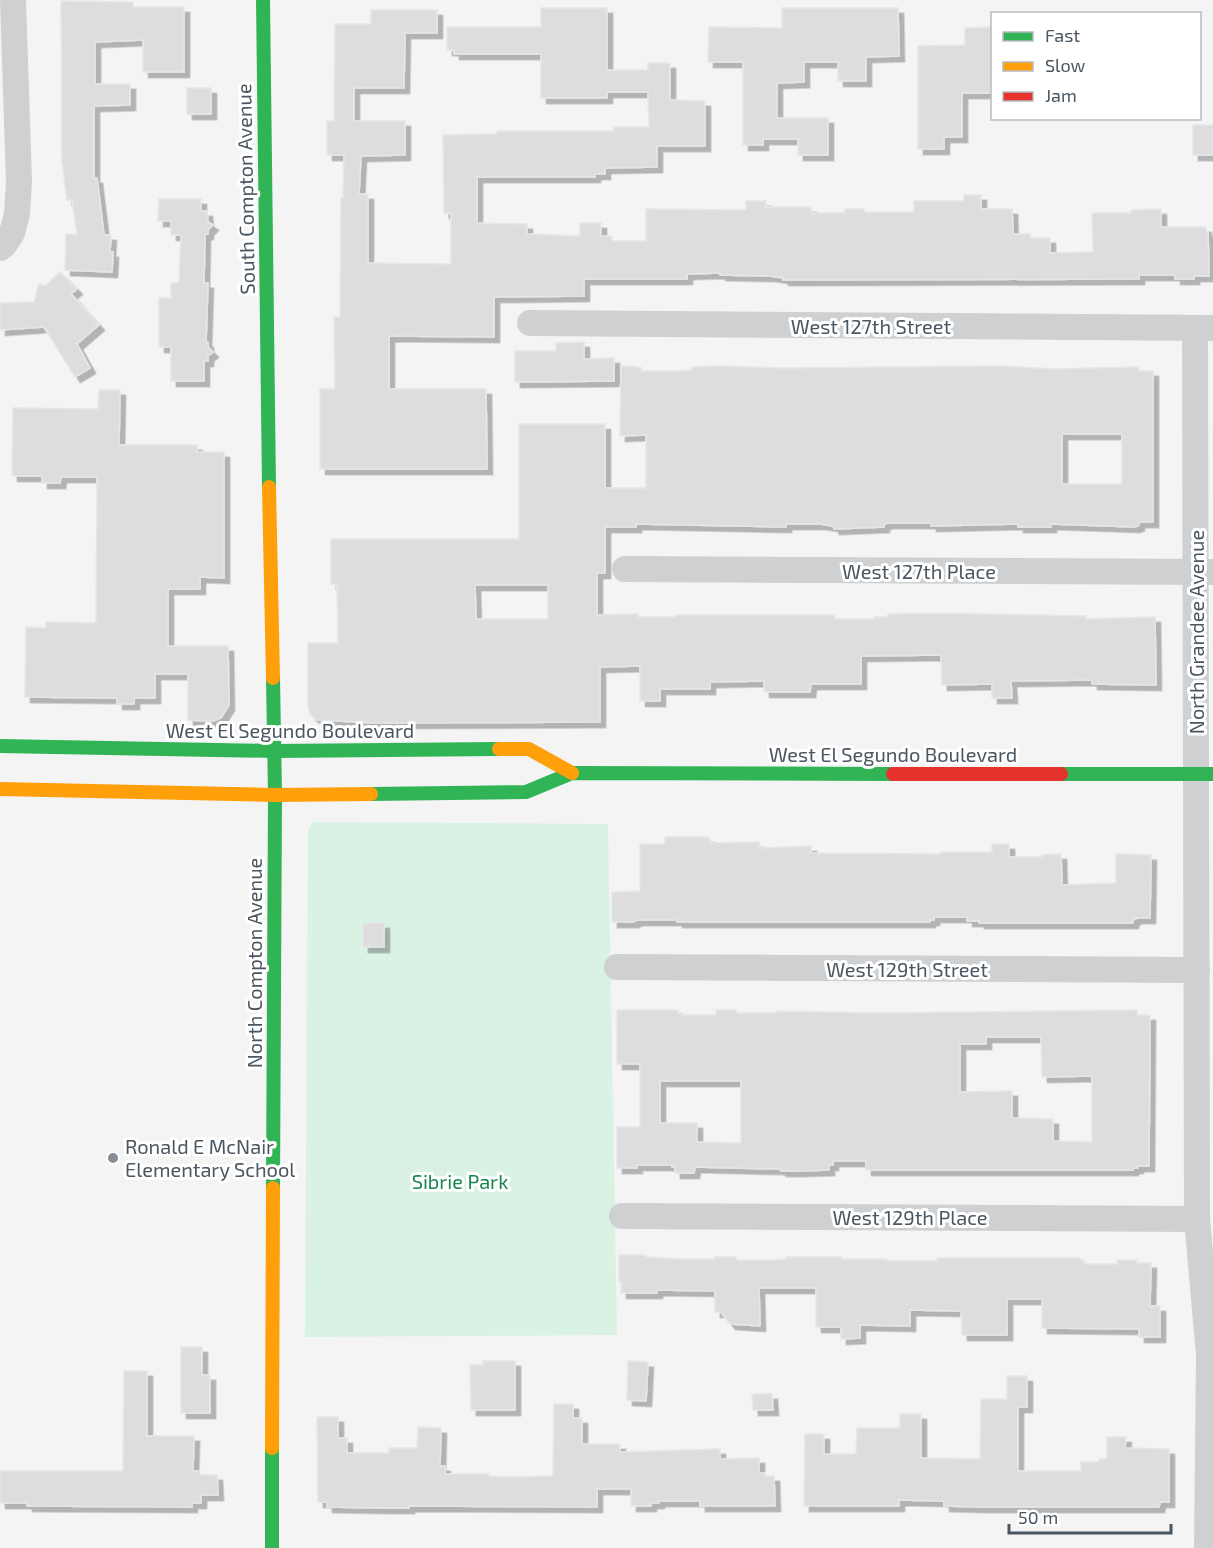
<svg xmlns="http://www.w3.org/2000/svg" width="1213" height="1548" viewBox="0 0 1213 1548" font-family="'Exo 2',sans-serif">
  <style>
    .green { fill: #d9f2e3 }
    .building { fill: #ddddde; stroke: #e5e6e7; stroke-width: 1.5; fill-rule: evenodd; filter: url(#shadow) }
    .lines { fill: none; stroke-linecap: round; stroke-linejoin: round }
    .street { stroke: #ced0d2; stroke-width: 26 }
    .fast { stroke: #30b455; stroke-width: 14 }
    .slow { stroke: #ff9f0a; stroke-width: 14 }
    .jam { stroke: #e5322d; stroke-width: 14 }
    .poi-dot { fill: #868d94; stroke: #fff; stroke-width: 2 }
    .labels { text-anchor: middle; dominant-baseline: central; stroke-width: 6; stroke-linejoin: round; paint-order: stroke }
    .street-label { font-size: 20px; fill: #4a5661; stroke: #fff }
    .poi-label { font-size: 20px; fill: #4a5661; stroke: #fff; text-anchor: start }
    .park-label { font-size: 20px; fill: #17864f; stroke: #fff }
  </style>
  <defs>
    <filter id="shadow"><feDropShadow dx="5.5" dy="5.5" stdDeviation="0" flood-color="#0004"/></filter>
  </defs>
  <rect width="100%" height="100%" fill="#f4f4f4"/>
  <path class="green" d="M312,822L608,824L617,1335L305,1337L308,830Z"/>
  <g class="building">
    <path d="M61,1L133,2V7H184V72H143V40L95,42V84H130V105L94,106V178H97L104,235H111L110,252H113L112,272L65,270L66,234L77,235L72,199L67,200L62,161Z"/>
    <path d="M541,8H607V70H648V63H670V100L705,101V146H657V167L605,168V174H595V177H477V223L527,224V234L580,236V223H601V236H612V241H646V209L746,210V201H766L765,207H811V213H845V209H864V212H914V201H964V195H981V209H1012L1013,234H1030V238H1050V253L1093,252L1092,213H1131V210L1161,209V227H1206V232H1208L1209,276H1194V279H1175V275H1139V279L803,280H783V278L770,276L720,275V273L687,274V279H584V296L494,297V337L389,336V389H486L487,469H320V389H335L334,317H340L341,198H343L344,155H327V121H334L335,24H371V10H437V33H405L404,88H354V121H405V155L361,156L359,194H368V263L451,264V213H444L443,135L497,134V131H614V127H649L648,92H607V98H541V54H454V50H447V27H541Z"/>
    <path d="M782,8H898L899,56L866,57V81H838V62H804V82L777,83V118H828V155H798V139H763V145H743V62H708L709,27L782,28Z"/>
    <path d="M993,27V93H962V137H944V149H918V46L965,45V28Z"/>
    <rect x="187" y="88" width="24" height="26"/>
    <rect x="1193" y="125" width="20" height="30"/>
    <path d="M159,199H201V211H207L208,222L213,225L208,230V234H205L204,283H208L206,342H208V347L213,352L208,356V361H204V381H171V347H159V298H171V283H179L181,235H171V221H158Z"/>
    <path d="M60,272L77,289L71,294L99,325L77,344L90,368L75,377L44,327L0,330V303L34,302L39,284L45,286Z"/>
    <path d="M584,342V359L614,358V381L515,382V351H556V343Z"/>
    <path d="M621,366L637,367L642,368L641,371H680L692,370V367L721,366L783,368L1001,366L1054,369L1135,367L1139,368V371H1153V522H1139V525L1135,527L1051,524V527H1018V524L931,526V523H888L884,524V527L834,529L833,526L820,524H786V527L636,524V527H605V573H597V615L638,614V617H676V615H831L835,616V619H874V617H888V614L936,613L1086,616V619L1155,617L1156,685L1092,684V680L1011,681L1012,698H992V684L942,685L941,655L861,656V684H811L810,692H764V681L710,682V689H660V701H640V666L600,667V722L378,723L317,720L310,714L308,704V643H338L337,584H331V539H519V424H605V488H646V435L620,436ZM1062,434H1122V484H1062ZM475,585H548V619H476Z"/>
    <path d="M99,390H120L119,445H197V452H224V578L200,577V589H168V646H228L229,705L221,718L213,721L188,720V674H155V698H134V704H117V698L25,697L26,627L46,628V622L96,623L97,477H61L60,483H42V476H12L13,408L98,409Z"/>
    <path d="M665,837H709L710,843L759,842V848L811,846V853L941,854V852H992V844H1009V857H1042V855L1061,854L1062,885L1116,883V854L1151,855L1150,918H1137L1133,920V923H979V921H967V917H934V920H930V922H677V920H637L633,922H612V892L640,891V844H665Z"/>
    <rect x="363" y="923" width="21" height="24"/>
    <path d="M617,1010H678V1013H682V1015H716V1010H736V1013H777V1011L878,1013L1137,1010V1015H1150L1149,1166H1138V1168H1133V1170H866V1161H833V1165H829V1170L797,1171H781L779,1169L695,1167L694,1173H675V1167H672V1165H636L637,1168H617V1127H640V1064H617ZM986,1037H1041L1042,1077L1092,1076V1142L1053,1141V1119L1012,1118V1091L960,1092V1044H986ZM660,1081H741V1143L697,1142V1123H660Z"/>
    <path d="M619,1255H646V1257L678,1259H715V1257H736V1260H773L786,1259V1257H842V1259H887V1261H937V1258H1080V1260H1084V1264H1117V1260H1137V1263H1151L1150,1306H1160V1337H1139V1329L1042,1328V1299H1007V1335H962L961,1311L910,1310V1326L860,1325V1338L841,1339V1327H816V1288H759L760,1326L730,1324L721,1312H715V1291L657,1290V1293H621V1282H619Z"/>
    <path d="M181,1347H202V1375H210V1413H181Z"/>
    <path d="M483,1361H515V1410H471L470,1365H483Z"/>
    <path d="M628,1361L648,1362L646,1401L627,1400Z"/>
    <path d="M124,1371H147V1436H194L193,1471H200V1475H217L218,1495H201V1503H192V1507L27,1506V1503H0V1471H123Z"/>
    <path d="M1007,1376H1027V1407H1018V1471H1081V1462H1099V1459H1107V1437H1126L1125,1448L1169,1449V1502H1160L1159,1507H981L944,1506V1501L899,1500V1506H804L805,1434H824V1454H856L857,1428H900V1414H921V1458L980,1459L981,1399H1007Z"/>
    <path d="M752,1394H772L773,1410H753Z"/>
    <path d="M554,1404H573V1418H582V1444H620V1452L720,1449V1459L759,1458V1473H765V1476H774L775,1506H700V1501H659V1503H651V1506H631V1489H597V1507L409,1506V1508H384L327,1507V1502H318L317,1417H338V1438H347V1453H389V1448H417L418,1427L441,1428L440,1466H445V1474H489V1476L508,1477L553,1476Z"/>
  </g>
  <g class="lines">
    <g class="street">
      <path d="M0,248L4,245L12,233L17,214L19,182L13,0"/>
      <path d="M530,323L1213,328"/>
      <path d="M1195,328L1197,1219L1209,1355L1207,1548"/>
      <path d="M625,569L1213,572"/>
      <path d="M617,967L1197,970"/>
      <path d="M622,1216L1197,1219"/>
    </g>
    <g class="fast">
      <path d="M263,0L269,487"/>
      <path d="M0,746L275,751L499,749"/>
      <path d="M1061,774H1213"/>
      <path d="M371,794L526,792L572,773L893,774"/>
      <path d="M273,1188L275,795L273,678"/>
      <path d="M272,1548V1448"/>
    </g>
    <g class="slow">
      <path d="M269,487L273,678"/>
      <path d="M499,749H529L572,773"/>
      <path d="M0,789L275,795L371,794"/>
      <path d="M272,1448L273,1188"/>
    </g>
    <path class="jam" d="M893,774H1061"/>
  </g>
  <circle class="poi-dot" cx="113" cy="1158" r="6"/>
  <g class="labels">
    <g class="street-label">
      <text transform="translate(245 189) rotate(-91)">South Compton Avenue</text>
      <text x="871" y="326">West 127th Street</text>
      <text x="919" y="571">West 127th Place</text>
      <text transform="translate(1196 632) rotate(-90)">North Grandee Avenue</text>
      <text x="290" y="730">West El Segundo Boulevard</text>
      <text x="893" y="754">West El Segundo Boulevard</text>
      <text transform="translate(254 963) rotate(-90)">North Compton Avenue</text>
      <text x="907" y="969">West 129th Street</text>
      <text x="910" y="1217">West 129th Place</text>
    </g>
    <g class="poi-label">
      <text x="125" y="1146">Ronald E McNair<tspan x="125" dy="23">Elementary School</tspan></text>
    </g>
    <g class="park-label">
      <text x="460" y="1181">Sibrie Park</text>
    </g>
  </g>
  <rect x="991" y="12" width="210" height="108" fill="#ffffff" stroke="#b7bbc0" stroke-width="1.5"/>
  <rect x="1003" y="32" width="30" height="9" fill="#30b455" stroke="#b7bbc0" stroke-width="1.5"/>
  <text x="1045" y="42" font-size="18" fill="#4a5661">Fast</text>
  <rect x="1003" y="62" width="30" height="9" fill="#ff9f0a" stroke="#b7bbc0" stroke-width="1.5"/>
  <text x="1045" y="72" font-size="18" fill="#4a5661">Slow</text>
  <rect x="1003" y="92" width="30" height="9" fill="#e5322d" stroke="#b7bbc0" stroke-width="1.5"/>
  <text x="1045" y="102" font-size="18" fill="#4a5661">Jam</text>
  <path d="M1009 1524v9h162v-9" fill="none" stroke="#4a5661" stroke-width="3"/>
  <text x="1018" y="1524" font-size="18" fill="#4a5661" stroke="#ffffff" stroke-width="4.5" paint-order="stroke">50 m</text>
</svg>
